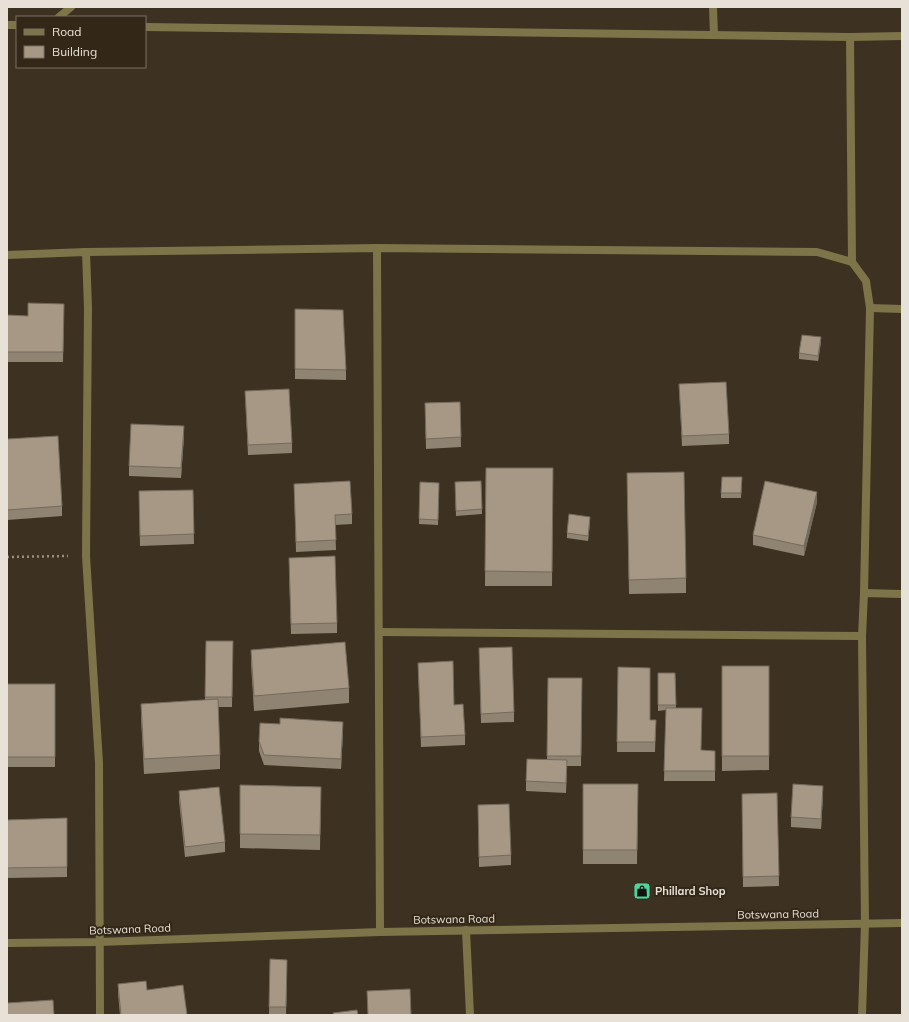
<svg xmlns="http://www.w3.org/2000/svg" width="909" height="1022" viewBox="0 0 909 1022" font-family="Mulish,sans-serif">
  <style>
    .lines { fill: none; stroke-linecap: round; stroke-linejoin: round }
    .path { stroke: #999083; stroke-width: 2.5; stroke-dasharray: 2 3; stroke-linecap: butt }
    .minor { stroke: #7e7449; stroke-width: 8 }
    .tertiary { stroke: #7e7449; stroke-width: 8 }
    .wall { fill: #8f8372 }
    .shaded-wall { fill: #746a5d }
    .building { fill: #a69885; stroke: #746a5d }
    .labels { text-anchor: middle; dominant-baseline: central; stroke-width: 4; stroke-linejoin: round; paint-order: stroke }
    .poi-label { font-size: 11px; font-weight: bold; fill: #e8e1d7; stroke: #332718; text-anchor: start }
    .street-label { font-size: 11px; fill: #e8e1d7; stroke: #332718 }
  </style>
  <rect width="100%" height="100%" fill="#3d3121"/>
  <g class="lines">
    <path class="path" d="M7,557L68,556"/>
    <g class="minor">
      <path d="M713,7L714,35"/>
      <path d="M59,17L71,7"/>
      <path d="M7,25H17"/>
      <path d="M145,27L850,37L902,36"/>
      <path d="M850,37L852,262"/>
      <path d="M377,248L380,932"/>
      <path d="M86,252L377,248L817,252L852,262L866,281L870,308L864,593"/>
      <path d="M7,255L86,252L88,308L86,556L99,763L100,1015"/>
      <path d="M870,308L902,309"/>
      <path d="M379,632L862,636"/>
      <path d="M466,930L470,1015"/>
      <path d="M862,1015L865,924L862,636L864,593L902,594"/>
    </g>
    <path class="tertiary" d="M7,943L99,942L380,932L902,923"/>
  </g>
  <g class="wall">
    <path d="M64,304L63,362H7V315L28,316Z"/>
    <path d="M295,309L346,370V380L295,379Z"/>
    <path d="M821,342L818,361L799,359V353Z"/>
    <path d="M679,384L729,434V444L682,446Z"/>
    <path d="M245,391L292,443V453L248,455Z"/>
    <path d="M460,402L461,447L426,449L425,403Z"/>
    <path d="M184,436L181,478L129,476V466Z"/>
    <path d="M7,439L62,506V516L7,520Z"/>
    <path d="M486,468H553L552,586H485Z"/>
    <path d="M627,473L686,578V593L629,594Z"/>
    <path d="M742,477L741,498H721V493Z"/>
    <path d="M481,481L482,514L456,516L455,482Z"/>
    <path d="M420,482L439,483L438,525L419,524Z"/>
    <path d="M294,484L352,514V524L335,525L336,550L296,552Z"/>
    <path d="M193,490L194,544L140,546L139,491Z"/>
    <path d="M817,502L804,556L753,545V535Z"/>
    <path d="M590,522L588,541L567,538V533Z"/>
    <path d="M289,568L337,623V633L291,634Z"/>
    <path d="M206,641H233L232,707H218L220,755V769L144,774L141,718V704L205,700Z"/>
    <path d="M479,648L514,712V722L481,723Z"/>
    <path d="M251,650L349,688V703L254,711L251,664Z"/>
    <path d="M418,663L454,705L465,735V745L421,747Z"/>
    <path d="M722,666H769V770L722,771Z"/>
    <path d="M618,667L650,720H656L655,752H617Z"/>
    <path d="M658,673H675L676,708L701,750L715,751V781H664L666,710L658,711Z"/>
    <path d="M548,678H582L581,766H567L566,793L526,791V781L547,759Z"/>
    <rect x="7" y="684" width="48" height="83"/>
    <path d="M280,724L343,732L341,769L264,765L259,751V741Z"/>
    <path d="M583,784H638L637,864H583Z"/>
    <path d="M240,785L321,787L320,850L240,848Z"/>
    <path d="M179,791L225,842V852L185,857L179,801Z"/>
    <path d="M777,793L779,886L743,887L742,794Z"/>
    <path d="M823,796L821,829L791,827V817Z"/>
    <path d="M478,805L511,855V865L479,867Z"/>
    <path d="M67,818V877L7,878V820Z"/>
    <path d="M270,959L287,960L286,1015H269Z"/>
    <path d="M118,984L147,990L187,1015H120L118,994Z"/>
  </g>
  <g class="shaded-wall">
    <path d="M821,337V342L818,361V356Z"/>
    <path d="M184,426V436L181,478V468Z"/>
    <path d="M817,492V502L804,556V546Z"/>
    <path d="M590,517V522L588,541V536Z"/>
    <path d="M343,722V732L341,769V759Z"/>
    <path d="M823,786V796L821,829V819Z"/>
  </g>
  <g class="building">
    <path d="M28,303L64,304L63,352H7V315L28,316Z"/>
    <path d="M295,309L343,310L346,370L295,369Z"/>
    <path d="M802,335L821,337L818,356L799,353Z"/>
    <path d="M726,382L729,434L682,436L679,384Z"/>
    <path d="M289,389L292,443L248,445L245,391Z"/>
    <path d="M460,402L461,437L426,439L425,403Z"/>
    <path d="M131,424L184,426L181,468L129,466Z"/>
    <path d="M58,436L62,506L7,510V439Z"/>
    <path d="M486,468H553L552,572L485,571Z"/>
    <path d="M684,472L686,578L629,580L627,473Z"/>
    <path d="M722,477H742L741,493H721Z"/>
    <path d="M350,481L352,514L335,515L336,540L296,542L294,484Z"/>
    <path d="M481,481L482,509L456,511L455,482Z"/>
    <path d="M765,481L817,492L804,546L753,535Z"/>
    <path d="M420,482L439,483L438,520L419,519Z"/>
    <path d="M193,490L194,534L140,536L139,491Z"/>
    <path d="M569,514L590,517L588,536L567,533Z"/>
    <path d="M335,556L337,623L291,624L289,558Z"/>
    <path d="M206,641H233L232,697H205Z"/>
    <path d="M345,642L349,688L254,696L251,650Z"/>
    <path d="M512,647L514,712L481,714L479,648Z"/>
    <path d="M453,661L454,705L463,704L465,735L421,737L418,663Z"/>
    <rect x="722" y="666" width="47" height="90"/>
    <path d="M618,667L650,668V720H656L655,742H617Z"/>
    <path d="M658,673H675L676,705H658Z"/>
    <path d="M548,678H582L581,756H547Z"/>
    <rect x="7" y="684" width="48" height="73"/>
    <path d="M218,699L220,755L144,759L141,704Z"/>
    <path d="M666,708H702L701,750L715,751V771H664Z"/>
    <path d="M280,718L343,722L341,759L264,755L259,741L260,723L280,724Z"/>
    <path d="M527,759L567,760L566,783L526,781Z"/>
    <path d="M583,784H638L637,850H583Z"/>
    <path d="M793,784L823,786L821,819L791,817Z"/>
    <path d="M240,785L321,787L320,835L240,834Z"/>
    <path d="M219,787L225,842L185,847L179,791Z"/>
    <path d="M777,793L779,876L743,877L742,794Z"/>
    <path d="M509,804L511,855L479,857L478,805Z"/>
    <path d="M67,818V867L7,868V820Z"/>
    <path d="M270,959L287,960L286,1007H269Z"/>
    <path d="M146,981L147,990L183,985L187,1015H121L118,984Z"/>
    <path d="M410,989L411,1015H368L367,991Z"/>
    <path d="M53,1000L54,1015H7V1003Z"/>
    <path d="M357,1010L358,1015H334L333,1013Z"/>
  </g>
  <defs>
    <g id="shop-square" transform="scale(0.9)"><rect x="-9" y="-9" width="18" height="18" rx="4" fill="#4ed399" stroke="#332718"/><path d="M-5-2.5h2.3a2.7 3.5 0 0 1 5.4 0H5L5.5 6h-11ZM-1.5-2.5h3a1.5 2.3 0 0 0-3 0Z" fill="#111"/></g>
  </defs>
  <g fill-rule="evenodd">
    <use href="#shop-square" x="642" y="891"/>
  </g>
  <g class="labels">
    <g class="poi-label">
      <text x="655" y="891">Phillard Shop</text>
    </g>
    <g class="street-label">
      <text transform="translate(778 914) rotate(-1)">Botswana Road</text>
      <text transform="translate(454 919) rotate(-1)">Botswana Road</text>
      <text transform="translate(130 929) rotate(-2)">Botswana Road</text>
    </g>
  </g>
  <rect width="909" height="1022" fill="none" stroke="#e8e1d7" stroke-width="16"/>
  <rect x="16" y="16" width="130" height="52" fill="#332718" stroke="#7b7164"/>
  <rect x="24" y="29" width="20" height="6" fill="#7e7449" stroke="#7b7164"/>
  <text x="52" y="36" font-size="12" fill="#e8e1d7">Road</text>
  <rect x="24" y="46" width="20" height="12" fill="#a69885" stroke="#7b7164"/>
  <text x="52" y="56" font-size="12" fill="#e8e1d7">Building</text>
</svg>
